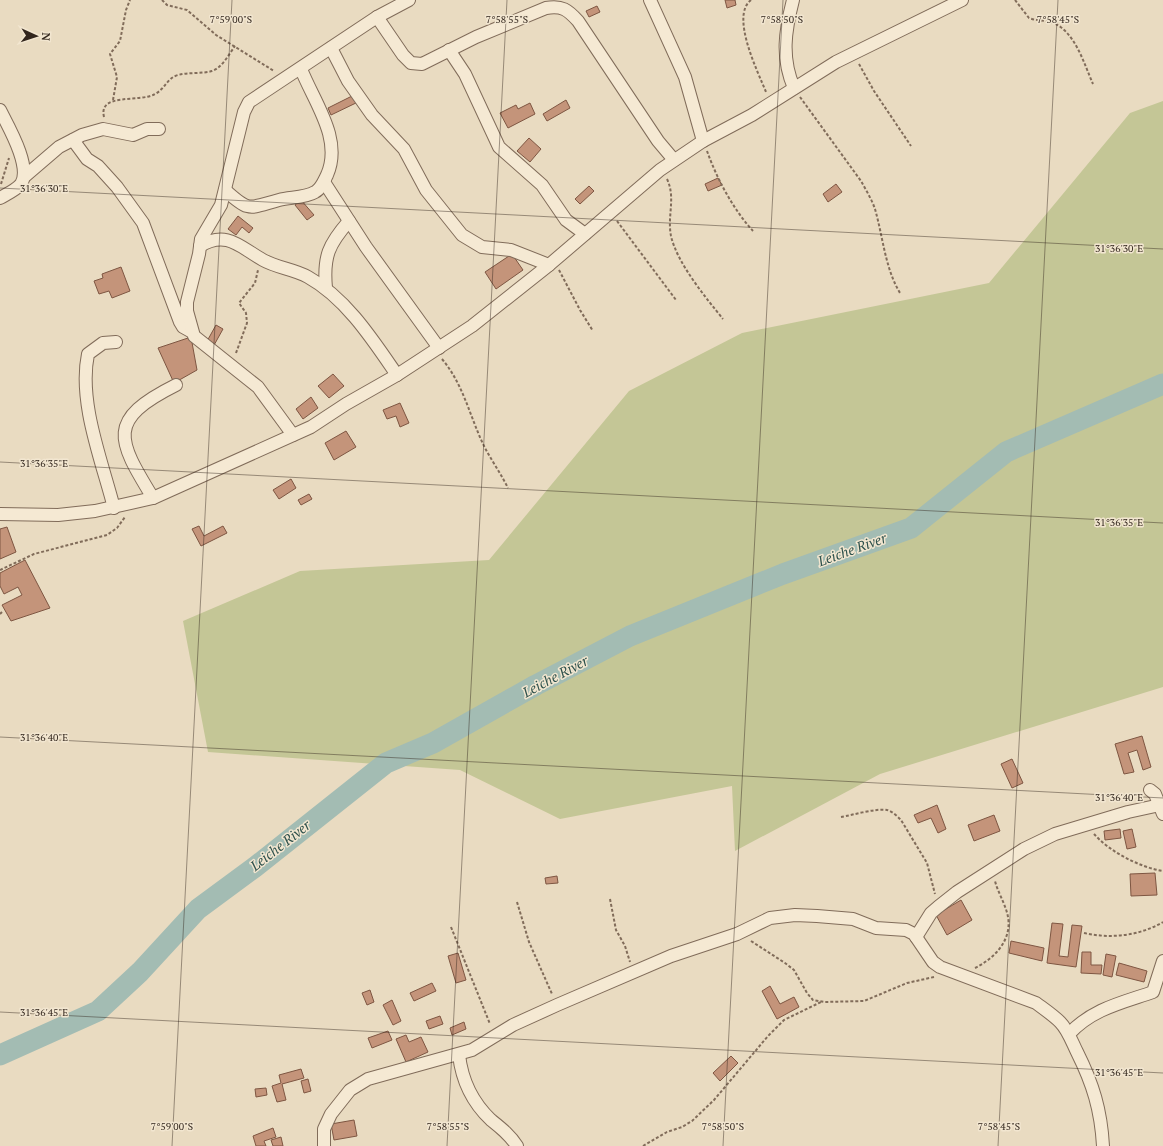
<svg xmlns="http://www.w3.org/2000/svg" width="1163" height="1146" viewBox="0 0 1163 1146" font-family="'PT Serif',serif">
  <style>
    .green { fill: #c4c696 }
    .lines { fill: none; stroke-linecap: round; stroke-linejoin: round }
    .river { stroke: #a3bcb3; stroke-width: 21 }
    .building { fill: #c4947a; stroke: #7e5642 }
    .minor-casing { stroke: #816c5a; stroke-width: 14 }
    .path { stroke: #816c5a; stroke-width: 2; stroke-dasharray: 3 2; stroke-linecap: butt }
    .minor { stroke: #f5e9d3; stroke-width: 12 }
    .ticks { fill: none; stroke: #32261d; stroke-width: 1; stroke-opacity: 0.45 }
    .labels { text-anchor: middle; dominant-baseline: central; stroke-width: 3; stroke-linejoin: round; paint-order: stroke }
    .water-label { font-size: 14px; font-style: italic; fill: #2e514c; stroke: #f2e6d0 }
    .ticks-label { font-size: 10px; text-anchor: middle; fill: #32261d; stroke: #f2e6d0; stroke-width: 3; stroke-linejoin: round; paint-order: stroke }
  </style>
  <rect width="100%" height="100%" fill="#e9dbc1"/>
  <path class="green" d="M1163,101V687L880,774L735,851L732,786L560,819L460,770L208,752L183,621L300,571L489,560L629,391L742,333L989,283L1130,113Z"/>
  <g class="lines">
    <path class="river" d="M0,1055L98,1011L140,972L198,909L255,867L386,763L433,743L536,685L630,636L783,574L911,528L1006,452L1163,384"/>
  </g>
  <g class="building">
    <path d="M725,0H735L736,5L727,8Z"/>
    <path d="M597,6L600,12L589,17L586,11Z"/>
    <path d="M354,95L358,102L331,115L328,108Z"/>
    <path d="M566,100L570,108L547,121L543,114Z"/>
    <path d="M530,103L535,114L508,128L500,113L516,105L518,109Z"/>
    <path d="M529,138L541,149L530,162L517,151Z"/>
    <path d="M718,178L722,185L708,191L705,184Z"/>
    <path d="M836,184L842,192L828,202L823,194Z"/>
    <path d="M589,186L594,191L580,204L575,199Z"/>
    <path d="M301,200L314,215L307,220L295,205Z"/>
    <path d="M238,216L253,228L249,233L242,227L236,235L228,229Z"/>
    <path d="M512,254L523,270L496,289L485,272Z"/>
    <path d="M121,267L130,291L112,298L109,291L99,294L94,281L103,278L102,274Z"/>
    <path d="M216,325L223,329L213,347L206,343Z"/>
    <path d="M191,337L197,370L174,383L158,348Z"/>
    <path d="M333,374L344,386L329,398L318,386Z"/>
    <path d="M311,397L318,408L303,419L296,409Z"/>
    <path d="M400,403L409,423L400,427L396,416L387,419L383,410Z"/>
    <path d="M346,431L356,447L334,460L325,443Z"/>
    <path d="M291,479L296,488L279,499L273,490Z"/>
    <path d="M309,494L312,499L301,505L298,500Z"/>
    <path d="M199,526L204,536L223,526L227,533L201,546L192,529Z"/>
    <path d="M7,527L16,552L0,559V529Z"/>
    <path d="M25,560L50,608L11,621L2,605L22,595L18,587L4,594L0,586V573Z"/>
    <path d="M1142,736L1151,767L1143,770L1137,750L1128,753L1134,772L1124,774L1115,744Z"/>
    <path d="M1012,759L1023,783L1012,788L1001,764Z"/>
    <path d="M937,805L946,829L938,833L931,818L918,823L914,815Z"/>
    <path d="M994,815L1000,831L974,841L968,825Z"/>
    <path d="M1120,829L1121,838L1105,840L1104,831Z"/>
    <path d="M1132,829L1136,847L1127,849L1123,831Z"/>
    <path d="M1155,873L1157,895L1131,896L1130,874Z"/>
    <path d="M557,876L558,883L546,884L545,878Z"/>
    <path d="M961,900L972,920L947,935L936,915Z"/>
    <path d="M1052,923L1063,924L1059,956L1068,957L1072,925L1082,926L1076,967L1047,963Z"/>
    <path d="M1011,941L1044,948L1042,961L1009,953Z"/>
    <path d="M1082,952H1091V965H1102L1101,974L1081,973Z"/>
    <path d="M458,953L466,980L456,983L448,956Z"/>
    <path d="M1106,954L1116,956L1112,977L1103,975Z"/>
    <path d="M1119,963L1147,971L1144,982L1116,975Z"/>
    <path d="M432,983L436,991L414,1001L410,993Z"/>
    <path d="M770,986L780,1004L794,997L799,1007L777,1019L762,991Z"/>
    <path d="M370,990L374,1002L367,1005L362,993Z"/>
    <path d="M392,1000L401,1021L393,1025L383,1005Z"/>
    <path d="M440,1016L443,1024L429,1029L426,1021Z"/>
    <path d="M464,1022L466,1029L452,1035L450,1028Z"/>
    <path d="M388,1031L392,1040L372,1048L368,1038Z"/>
    <path d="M406,1035L409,1042L421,1037L428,1052L406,1062L396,1039Z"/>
    <path d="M731,1056L738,1063L720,1081L713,1073Z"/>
    <path d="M301,1069L304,1078L282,1084L286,1100L277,1102L272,1086L281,1083L279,1075Z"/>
    <path d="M308,1079L311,1091L304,1093L301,1081Z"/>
    <path d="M266,1088L267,1095L256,1097L255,1089Z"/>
    <path d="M354,1120L357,1136L334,1140L331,1124Z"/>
    <path d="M273,1128L276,1137L264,1141L266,1146H256L253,1136Z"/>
    <path d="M281,1137L283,1146H273L271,1140Z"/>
  </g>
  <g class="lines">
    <g class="minor-casing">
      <g id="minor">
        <path d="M650,0L685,77L703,141"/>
        <path d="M793,0C785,31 781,58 794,88"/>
        <path d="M377,17L403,55L411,63L422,64L476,37L546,8C562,5 568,10 578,21L658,141L674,160"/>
        <path d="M331,48L348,81L372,115L404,149L426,190L462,235L482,247L511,250L549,265"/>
        <path d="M449,50L465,74L499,147L542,185L566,220L585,234"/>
        <path d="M0,110C8,126 32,167 21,184C16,190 7,194 0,198"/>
        <path d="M73,140L87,159L98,166L117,187L143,223L180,322L183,327L192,332"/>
        <path d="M24,177L59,147L82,135L103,129L133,135L147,129H159"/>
        <path d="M324,182L366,247L439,348"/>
        <path d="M225,190C250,213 249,208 279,200C290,197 305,198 315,192C321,189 324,181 327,175C343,139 314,102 301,69"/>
        <path d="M200,246C227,230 240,247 263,260C277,268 294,269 308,277C346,298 373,340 397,375"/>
        <path d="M326,288C323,256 329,244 349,221"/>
        <path d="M293,435L258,387L194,336L187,311V302L199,254L201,239L221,205L244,112L249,102L377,17L409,0"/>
        <path d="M153,498C117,439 106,420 176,385"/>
        <path d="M114,508C102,461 78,402 88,354L103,343L116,342"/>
        <path d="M0,514L58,515L95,511L153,498L311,427L346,404L397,375L472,326L549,265L660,170L703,141L752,115L836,62L962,0"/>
        <path d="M1150,790L1155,794L1163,814"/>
        <path d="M916,937L931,913L938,907L957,892L1024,849L1055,834L1128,812L1160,805"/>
        <path d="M1069,1034C1092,1009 1121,1003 1153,992L1163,961"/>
        <path d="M459,1055C462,1081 472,1102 491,1120C501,1128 510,1135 517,1146"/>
        <path d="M324,1146V1129L331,1114L350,1090L368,1079L472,1050L513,1025L557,1005L671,956L737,934L770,918L795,915L817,916L853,919L876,928L906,930L914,934L933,962L940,967L1036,1003C1044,1009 1053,1015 1060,1022C1068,1030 1072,1042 1077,1052C1093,1084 1101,1110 1103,1146"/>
      </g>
    </g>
    <g class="path">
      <path d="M162,0L167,5L187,10L216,35L274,71"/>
      <path d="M751,0C730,16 758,72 766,92"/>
      <path d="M1015,0L1029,18C1037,21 1044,20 1051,22C1075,30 1084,64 1093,84"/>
      <path d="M859,64L874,91L911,146"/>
      <path d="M800,97L861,181C866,190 872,200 875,209C883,237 885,268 900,293"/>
      <path d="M113,100L117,77L110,54L120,41L126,10L130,0"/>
      <path d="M104,117C98,92 140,103 155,94C165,89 167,78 178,75C189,72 202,74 212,71C222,68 229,54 235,46"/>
      <path d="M707,151C717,179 733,209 753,231"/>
      <path d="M667,179C676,198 667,216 671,236C677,263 706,298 723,319"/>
      <path d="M1,184L9,158"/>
      <path d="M617,221L676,300"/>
      <path d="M559,270L580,310L593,331"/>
      <path d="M236,353L247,323L246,313L239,303L255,283L258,270"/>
      <path d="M442,359C464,385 470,418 485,448C492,461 501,474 508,488"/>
      <path d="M0,570L34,554L107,535L117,528L125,517"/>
      <path d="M0,614L2,612"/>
      <path d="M841,817C853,815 876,808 887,810C892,811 897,816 901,820L927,863L935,894"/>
      <path d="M1094,834C1110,852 1139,867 1163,871"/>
      <path d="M610,899L616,930L625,946L630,962"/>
      <path d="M517,902L529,942L552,994"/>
      <path d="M451,927L490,1024"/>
      <path d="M1084,933C1111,939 1139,936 1163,922"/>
      <path d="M751,941L785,963L794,970L807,993L813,1000L825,1002L864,1001L907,983L934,977"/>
      <path d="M975,968C995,958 1012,940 1008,917C1006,905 998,893 995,881"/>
      <path d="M643,1146L667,1132L682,1127L692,1121L714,1100L768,1036L784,1020L821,1002"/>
    </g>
    <use href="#minor" class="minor"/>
  </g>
  <path class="ticks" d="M0,188L1163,249M0,462L1163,523M0,737L1163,798M0,1012L1163,1073M172,1146L232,0M447,1146L507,0M723,1146L783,0M998,1146L1058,0"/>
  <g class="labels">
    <g class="water-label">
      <text transform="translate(852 549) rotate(-20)">Leiche River</text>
      <text transform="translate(555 676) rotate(-28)">Leiche River</text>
      <text transform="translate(280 845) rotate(-38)">Leiche River</text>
    </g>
  </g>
  <g class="ticks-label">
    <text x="231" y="23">7°59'00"S</text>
    <text x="507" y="23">7°58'55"S</text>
    <text x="782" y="23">7°58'50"S</text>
    <text x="1058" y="23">7°58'45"S</text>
    <text x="44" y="192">31°36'30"E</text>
    <text x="1119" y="252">31°36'30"E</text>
    <text x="44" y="467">31°36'35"E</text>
    <text x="1119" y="526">31°36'35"E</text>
    <text x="44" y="741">31°36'40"E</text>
    <text x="1119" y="801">31°36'40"E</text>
    <text x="44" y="1016">31°36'45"E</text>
    <text x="1119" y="1076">31°36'45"E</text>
    <text x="172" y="1130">7°59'00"S</text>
    <text x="448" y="1130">7°58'55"S</text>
    <text x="723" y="1130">7°58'50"S</text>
    <text x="999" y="1130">7°58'45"S</text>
  </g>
  <g transform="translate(36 36) rotate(93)" stroke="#f2e6d0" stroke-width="3" paint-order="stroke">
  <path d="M0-3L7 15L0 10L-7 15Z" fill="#32261d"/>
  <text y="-6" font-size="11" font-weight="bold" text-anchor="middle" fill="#32261d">N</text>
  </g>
</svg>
